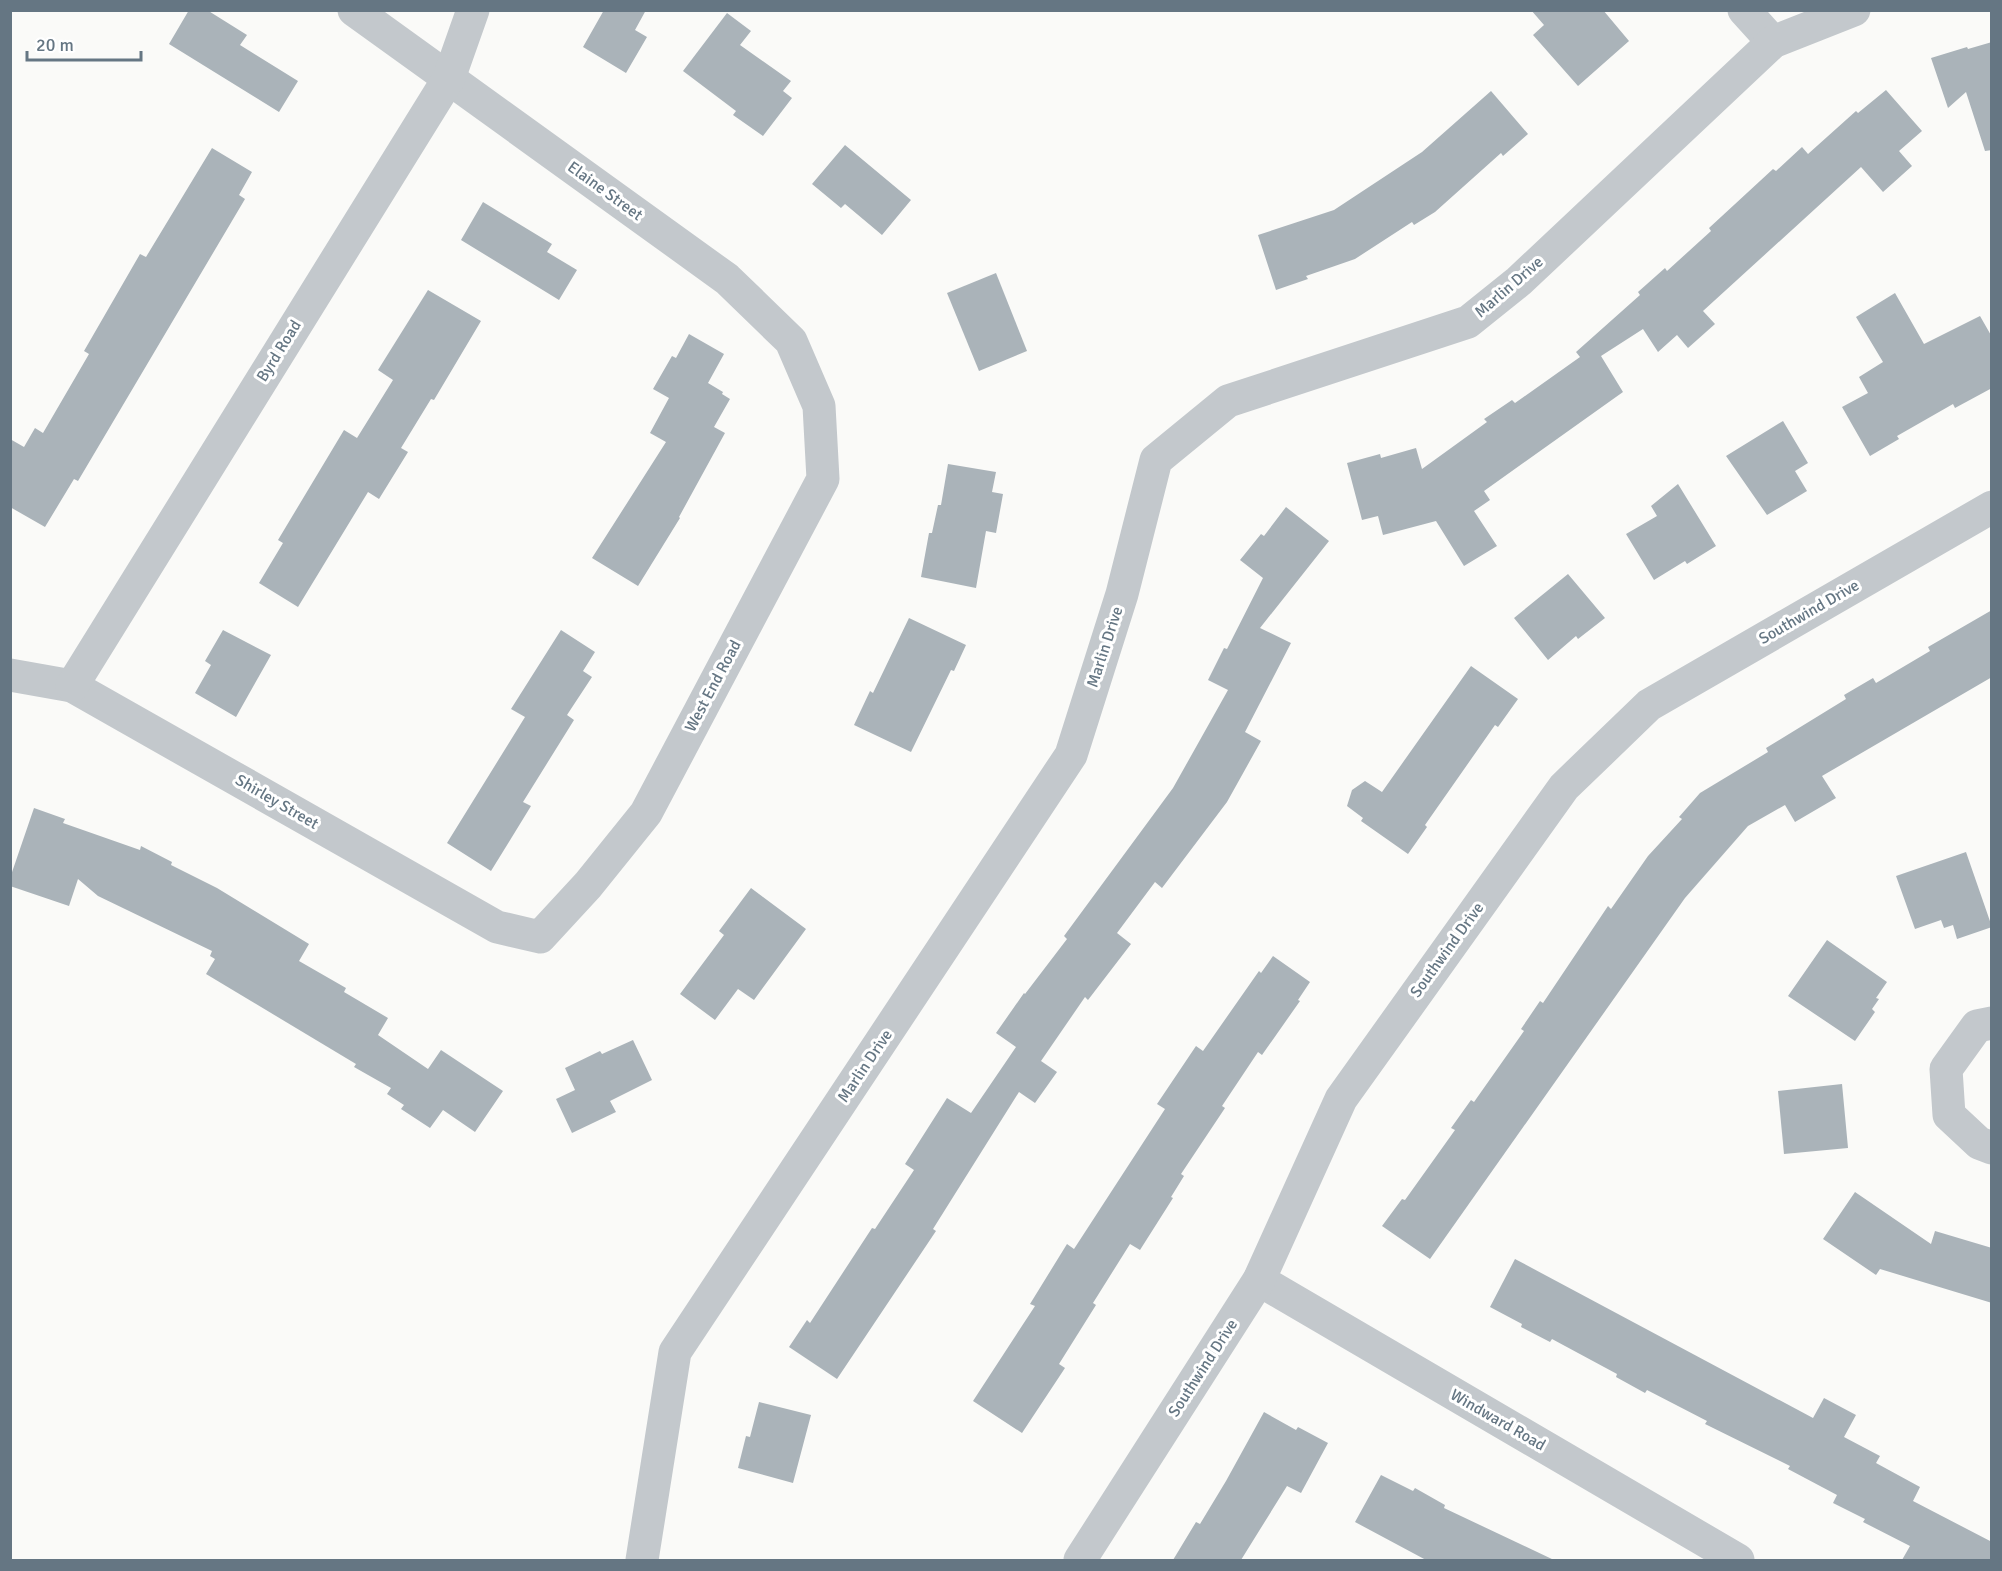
<svg xmlns="http://www.w3.org/2000/svg" width="2002" height="1571" viewBox="0 0 2002 1571" font-family="Signika,sans-serif">
  <style>
    .building { fill: #aab3b9 }
    .lines { fill: none; stroke-linecap: round; stroke-linejoin: round }
    .minor { stroke: #c3c8cc; stroke-width: 33 }
    .labels { text-anchor: middle; dominant-baseline: central; stroke-width: 6; stroke-linejoin: round; paint-order: stroke }
    .street-label { font-size: 16px; fill: #657683; stroke: #fff }
  </style>
  <rect width="100%" height="100%" fill="#fafaf8"/>
  <g class="building">
    <path d="M189,10H207L247,35L240,45L298,81L279,112L169,44Z"/>
    <path d="M604,10H646L635,30L647,37L626,73L583,47Z"/>
    <path d="M1531,10H1603L1629,41L1578,86L1533,35L1544,25Z"/>
    <path d="M727,13L751,31L740,45L791,81L783,91L792,98L763,136L733,115L736,111L683,71Z"/>
    <path d="M1992,42V150L1985,151L1966,92L1948,108L1931,58L1967,47L1968,49Z"/>
    <path d="M1886,90L1922,131L1899,151L1912,166L1883,192L1861,167L1703,311L1715,324L1688,348L1677,335L1658,352L1643,329L1601,356L1623,392L1484,491L1490,500L1474,511L1497,546L1464,566L1436,521L1383,535L1378,516L1362,520L1347,463L1380,454L1381,458L1416,448L1422,469L1487,422L1484,419L1512,400L1515,403L1580,357L1576,352L1640,295L1638,292L1665,268L1667,271L1711,231L1709,228L1773,169L1776,171L1802,147L1808,154L1856,111L1858,113Z"/>
    <path d="M1491,91L1528,134L1503,156L1501,153L1435,212L1414,225L1412,222L1355,259L1306,276L1308,279L1276,290L1258,235L1334,210L1422,152Z"/>
    <path d="M845,145L911,200L882,235L845,204L841,208L812,184Z"/>
    <path d="M212,148L252,172L239,195L245,199L78,481L74,479L45,527L10,507V439L24,447L35,428L43,433L89,354L84,351L140,254L146,257Z"/>
    <path d="M483,202L552,244L547,252L577,270L559,300L461,240Z"/>
    <path d="M996,273L1027,351L979,371L947,293Z"/>
    <path d="M428,290L481,321L434,400L431,399L401,448L408,452L379,499L368,492L298,607L259,583L283,543L278,540L344,430L357,438L393,380L378,370Z"/>
    <path d="M1895,293L1924,344L1980,316L1992,337V388L1955,408L1953,404L1897,436L1899,439L1870,456L1842,407L1868,393L1859,377L1883,362L1856,317Z"/>
    <path d="M689,334L724,354L708,383L723,392L722,394L730,399L714,427L725,433L679,517L680,518L638,586L592,558L666,442L650,433L669,398L653,389L672,356L676,358Z"/>
    <path d="M1783,421L1808,463L1795,471L1807,491L1767,515L1726,456Z"/>
    <path d="M948,464L996,472L992,492L1003,494L996,533L986,531L976,588L921,577L929,533H932L938,505H941Z"/>
    <path d="M1678,484L1716,546L1687,564L1685,561L1654,580L1626,534L1657,516L1651,506Z"/>
    <path d="M1286,507L1329,541L1260,628L1291,643L1245,732L1261,741L1227,802L1162,888L1155,882L1117,933L1131,944L1088,1000L1085,997L1041,1061L1057,1072L1035,1103L1019,1092L933,1229L936,1231L837,1379L789,1347L807,1320L810,1323L872,1228L875,1229L914,1170L905,1164L947,1098L971,1113L1016,1047L996,1033L1024,993L1025,994L1067,939L1064,936L1173,788L1228,690L1208,680L1224,648L1227,649L1263,578L1240,560L1261,534L1264,536Z"/>
    <path d="M1568,574L1605,618L1578,639L1576,636L1548,660L1514,618Z"/>
    <path d="M1992,610V677L1822,776L1836,798L1795,822L1785,805L1748,826L1685,898L1430,1259L1382,1226L1402,1199L1405,1200L1455,1130L1451,1128L1471,1100L1474,1102L1524,1031L1521,1029L1540,1001L1543,1003L1608,906L1611,909L1648,856L1682,819L1679,817L1700,793L1768,752L1766,748L1846,699L1844,695L1873,678L1876,683L1930,651L1928,647Z"/>
    <path d="M909,618L966,645L954,671L951,670L911,752L854,725L870,691L873,693Z"/>
    <path d="M223,630L271,655L236,717L195,693L211,665L205,661Z"/>
    <path d="M561,630L595,652L583,671L592,677L567,715L574,720L523,802L531,806L491,871L447,843L525,717L511,709Z"/>
    <path d="M1471,666L1518,699L1498,727L1495,725L1425,825L1427,827L1408,854L1361,821L1363,818L1347,806L1352,790L1365,781L1382,792Z"/>
    <path d="M34,808L65,819L63,823L140,850L141,846L172,862L171,865L217,888L309,944L299,961L346,988L344,992L388,1018L378,1035L428,1069L441,1050L503,1091L475,1132L443,1110L430,1128L401,1109L404,1105L387,1094L391,1088L354,1067L356,1064L206,974L215,959L210,956L212,951L98,896L78,879L69,906L10,886V878Z"/>
    <path d="M1966,852L1992,927L1957,939L1953,925L1944,928L1941,920L1915,929L1896,876Z"/>
    <path d="M751,888L806,929L754,1000L738,989L715,1020L680,994L724,935L719,931Z"/>
    <path d="M1827,940L1887,982L1876,998L1879,999L1872,1009L1875,1012L1855,1041L1788,996Z"/>
    <path d="M1273,956L1310,982L1298,1000L1300,1001L1262,1055L1258,1052L1222,1106L1225,1108L1181,1174L1184,1176L1171,1197L1173,1198L1140,1250L1130,1244L1093,1303L1096,1305L1059,1364L1065,1368L1022,1433L973,1401L1035,1306L1030,1304L1067,1244L1074,1249L1165,1109L1157,1104L1196,1046L1203,1051L1259,971L1261,973Z"/>
    <path d="M633,1040L652,1080L610,1101L616,1112L572,1133L556,1099L575,1090L565,1068L600,1051L602,1054Z"/>
    <path d="M1842,1084L1848,1148L1784,1154L1778,1091Z"/>
    <path d="M1855,1192L1931,1244L1935,1231L1992,1248V1303L1880,1269L1876,1275L1823,1239Z"/>
    <path d="M1515,1259L1813,1418L1824,1398L1856,1415L1844,1437L1880,1456L1876,1463L1920,1487L1913,1501L1992,1542V1560H1902L1910,1546L1863,1522L1865,1519L1833,1503L1837,1495L1788,1469L1790,1466L1705,1424L1707,1421L1647,1390L1645,1393L1616,1377L1617,1374L1552,1339L1550,1342L1521,1327L1522,1324L1490,1307Z"/>
    <path d="M759,1402L811,1415L793,1483L738,1468L746,1436L750,1437Z"/>
    <path d="M1264,1412L1296,1430L1298,1427L1328,1443L1301,1493L1287,1486L1241,1560H1173L1196,1522L1200,1524L1226,1481Z"/>
    <path d="M1381,1475L1413,1491L1415,1488L1445,1505L1444,1508L1554,1560H1426L1355,1522Z"/>
  </g>
  <g class="lines">
    <g class="minor">
      <path d="M1744,10L1773,42"/>
      <path d="M10,675L72,686L497,927L540,937L588,885L646,813L823,479L819,406L791,341L727,279L354,10"/>
      <path d="M72,686L449,78L473,10"/>
      <path d="M1992,1023L1977,1026L1946,1069L1949,1115L1979,1143L1992,1148"/>
      <path d="M1259,1280L1738,1560"/>
      <path d="M642,1560L675,1352L1071,755L1122,594L1156,460L1228,401L1468,322L1519,281L1773,42L1854,10"/>
      <path d="M1080,1560L1259,1280L1341,1099L1564,787L1649,705L1992,507"/>
    </g>
  </g>
  <g class="labels">
    <g class="street-label">
      <text transform="translate(605 191) rotate(36)">Elaine Street</text>
      <text transform="translate(1509 287) rotate(-41)">Marlin Drive</text>
      <text transform="translate(279 351) rotate(-58)">Byrd Road</text>
      <text transform="translate(1809 612) rotate(-30)">Southwind Drive</text>
      <text transform="translate(1105 647) rotate(-72)">Marlin Drive</text>
      <text transform="translate(713 686) rotate(-62)">West End Road</text>
      <text transform="translate(277 802) rotate(30)">Shirley Street</text>
      <text transform="translate(1447 950) rotate(-54)">Southwind Drive</text>
      <text transform="translate(865 1066) rotate(-56)">Marlin Drive</text>
      <text transform="translate(1203 1368) rotate(-57)">Southwind Drive</text>
      <text transform="translate(1498 1420) rotate(30)">Windward Road</text>
    </g>
  </g>
  <rect width="2002" height="1571" fill="none" stroke="#657683" stroke-width="24"/>
  <path d="M27 51v9h114v-9" fill="none" stroke="#657683" stroke-width="3"/>
  <text x="36" y="51" font-size="18" fill="#657683" stroke="#ffffff" stroke-width="4.5" paint-order="stroke">20 m</text>
</svg>
